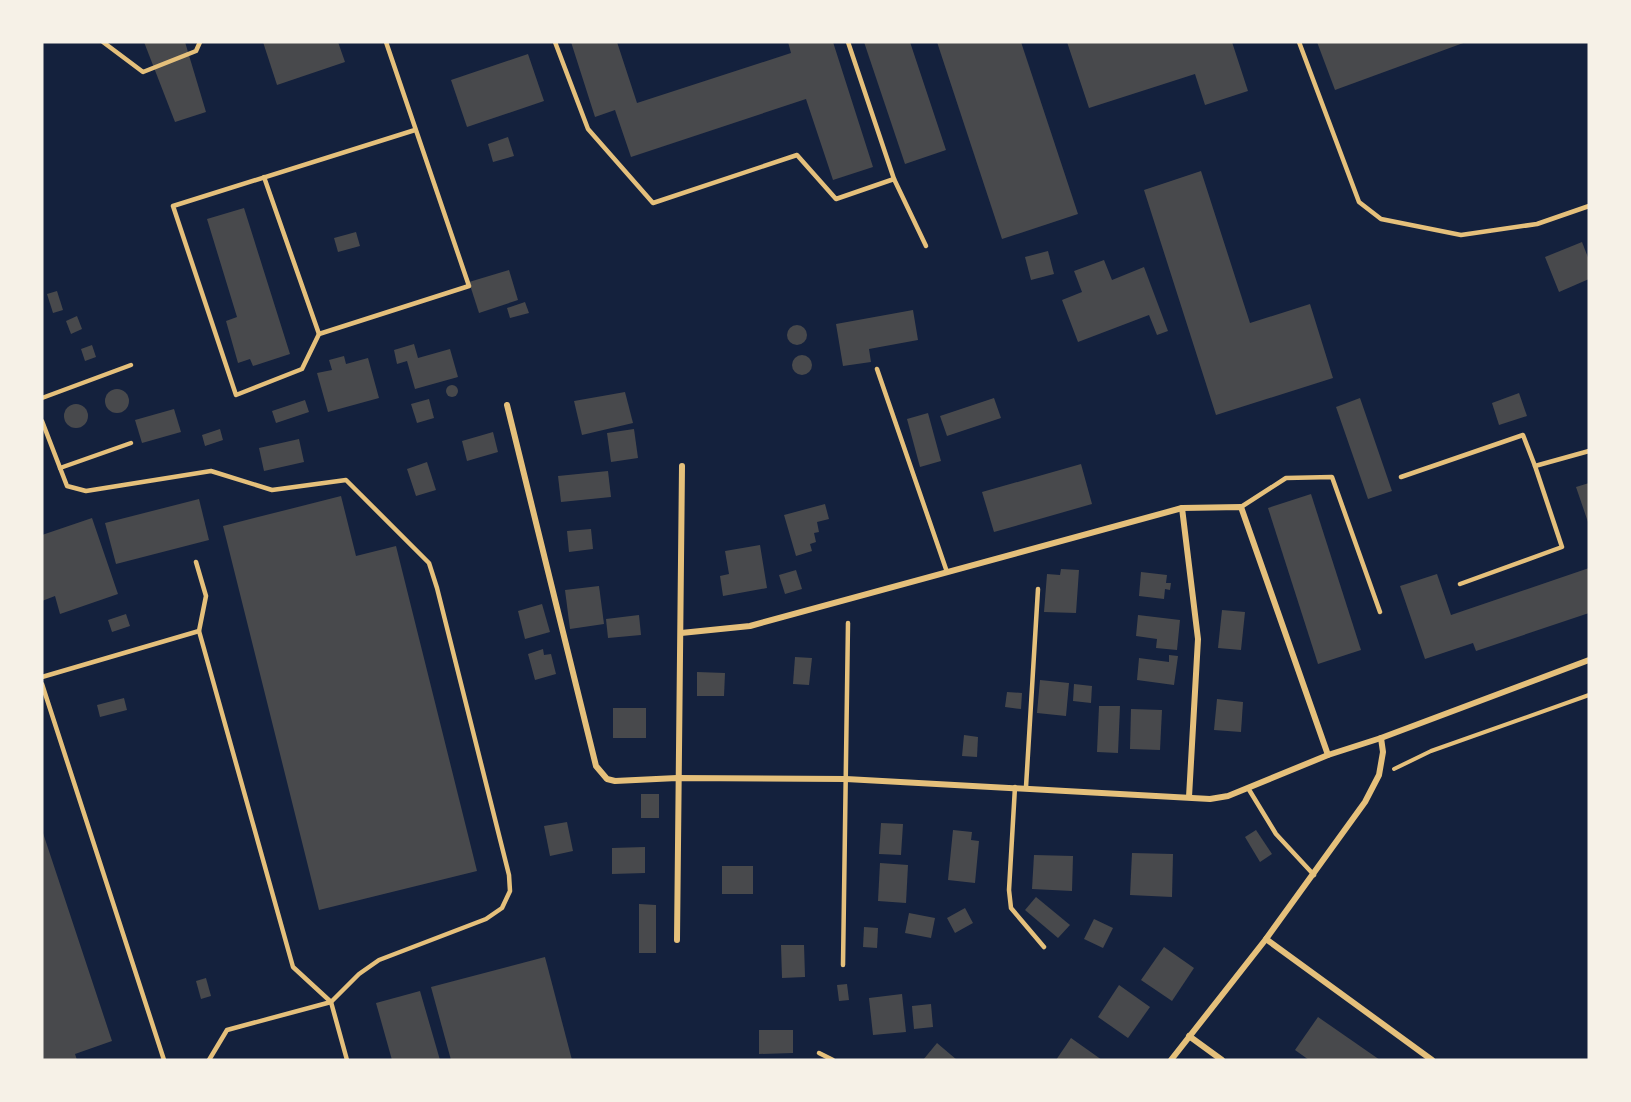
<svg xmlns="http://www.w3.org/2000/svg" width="1631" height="1102" viewBox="0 0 1631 1102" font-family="'Nunito Sans',sans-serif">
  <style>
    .building { fill: #48494c }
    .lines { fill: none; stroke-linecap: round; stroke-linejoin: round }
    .path { stroke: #e5c07b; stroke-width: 4 }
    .service { stroke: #e5c07b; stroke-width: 4.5 }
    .minor { stroke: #e5c07b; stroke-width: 6 }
  </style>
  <rect width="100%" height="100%" fill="#14213d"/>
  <g class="building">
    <path d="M144,42H185L206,112L175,122Z"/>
    <path d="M263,42H338L345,62L277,85Z"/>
    <path d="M571,42H617L637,103L791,53L788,42H833L873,167L833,180L806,99L631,157L615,110L595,117Z"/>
    <path d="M864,42H910L946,150L905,164Z"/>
    <path d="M937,42H1021L1078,214L1002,239Z"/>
    <path d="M1067,42H1232L1248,91L1205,105L1195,74L1089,108Z"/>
    <path d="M1317,42H1466L1335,90Z"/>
    <path d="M528,54L544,101L467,127L451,80Z"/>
    <path d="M508,137L514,156L493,162L488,144Z"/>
    <path d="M1201,171L1250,323L1310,304L1333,378L1216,415L1144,190Z"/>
    <path d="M244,208L290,354L253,366L250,359L238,363L226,321L237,317L207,219Z"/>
    <path d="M356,232L360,246L338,252L334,238Z"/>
    <path d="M1582,242L1589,260V279L1559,292L1545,257Z"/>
    <path d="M1048,251L1054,274L1031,280L1025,257Z"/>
    <path d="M1104,260L1112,280L1144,267L1168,331L1157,335L1149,315L1078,342L1062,300L1082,292L1074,271Z"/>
    <path d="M509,270L518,300L479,313L469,282Z"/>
    <path d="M57,291L63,310L53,313L47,294Z"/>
    <path d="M525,302L529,313L510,318L507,308Z"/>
    <path d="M913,310L918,340L869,349L871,362L843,366L836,324Z"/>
    <path d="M77,316L82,329L71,334L66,321Z"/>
    <circle cx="797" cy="335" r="10"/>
    <path d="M414,344L418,358L450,349L458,377L415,389L407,361L397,364L394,350Z"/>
    <path d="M92,345L96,357L85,361L81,349Z"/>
    <circle cx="802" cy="365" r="10"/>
    <path d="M344,356L346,364L368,358L379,398L328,412L317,373L332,370L329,360Z"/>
    <circle cx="452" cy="391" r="6"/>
    <circle cx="117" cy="401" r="12"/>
    <path d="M625,392L633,423L582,435L574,401Z"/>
    <path d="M1519,393L1527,416L1499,425L1492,403Z"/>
    <path d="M994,398L1001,418L947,436L940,416Z"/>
    <path d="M1360,398L1392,491L1368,499L1336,407Z"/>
    <path d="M429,399L434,418L417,423L411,404Z"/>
    <path d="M305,400L309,412L276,423L272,411Z"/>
    <circle cx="76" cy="416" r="12"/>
    <path d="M174,409L181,432L142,443L135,420Z"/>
    <path d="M928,413L941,461L920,467L907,419Z"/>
    <path d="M220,429L223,440L205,446L202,435Z"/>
    <path d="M634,429L638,458L611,462L607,433Z"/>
    <path d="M493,432L498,452L467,461L462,441Z"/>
    <path d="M299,439L304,462L264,471L259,448Z"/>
    <path d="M427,462L436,490L416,496L407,469Z"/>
    <path d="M1081,464L1092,504L994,532L982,492Z"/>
    <path d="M608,471L611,497L561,502L558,476Z"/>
    <path d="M1589,483V525L1576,487Z"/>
    <path d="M1311,494L1361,650L1318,664L1268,508Z"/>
    <path d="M341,496L356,556L396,546L477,871L319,910L223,526Z"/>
    <path d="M199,499L209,540L116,564L105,523Z"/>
    <path d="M825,504L829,519L817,522L819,532L814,533L816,542L810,544L812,551L796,556L784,515Z"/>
    <path d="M92,518L118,594L60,614L55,596L42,601V535Z"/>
    <path d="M591,529L593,549L569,552L567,531Z"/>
    <path d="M760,545L767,588L723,596L720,576L729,574L725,551Z"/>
    <path d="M1589,568V613L1476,651L1473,643L1425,659L1400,586L1437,574L1451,615Z"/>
    <path d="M1061,569L1079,570L1076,613L1044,612L1047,574L1060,575Z"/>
    <path d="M796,570L802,589L785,594L779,575Z"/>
    <path d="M1141,572L1167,575L1166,583H1171L1170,590L1165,589L1164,599L1139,596Z"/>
    <path d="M599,586L604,624L570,629L565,590Z"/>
    <path d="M542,604L550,632L525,639L518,611Z"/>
    <path d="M1222,610L1245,612L1241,650L1218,648Z"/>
    <path d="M126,614L130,626L112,632L108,620Z"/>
    <path d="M639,615L641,635L608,638L606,619Z"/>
    <path d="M1138,615L1180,620L1177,650L1156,648L1157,639L1136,636Z"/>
    <path d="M543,649L544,655L551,654L556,674L535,680L528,654Z"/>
    <path d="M1169,655L1178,656L1174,685L1137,680L1139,658L1169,662Z"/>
    <path d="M795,657L812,658L809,685L793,684Z"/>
    <path d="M697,672L725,673L724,696H697Z"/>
    <path d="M1040,680L1069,683L1066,716L1037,713Z"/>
    <path d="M1074,684L1092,686L1091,703L1073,701Z"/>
    <path d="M1007,692L1022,693L1021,709L1005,707Z"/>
    <path d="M124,698L127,710L100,717L97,705Z"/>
    <path d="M1217,699L1243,702L1241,732L1214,730Z"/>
    <path d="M1099,706H1120L1118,753L1097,752Z"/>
    <rect x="613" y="708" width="33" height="30"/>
    <path d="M1131,709L1162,710L1160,750L1130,749Z"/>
    <path d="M964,735L978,737L977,757L962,756Z"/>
    <rect x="641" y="794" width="18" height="24"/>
    <path d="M567,822L573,851L550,856L544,826Z"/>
    <path d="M881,823L903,824L901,855L879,854Z"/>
    <path d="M42,830L112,1041L75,1054L77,1060H42Z"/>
    <path d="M953,830L972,832L971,840L979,841L975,883L948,880Z"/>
    <path d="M1256,830L1272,854L1260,862L1245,837Z"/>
    <path d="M645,847V873L612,874V848Z"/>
    <path d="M1132,853L1173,854L1172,897L1130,895Z"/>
    <path d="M1034,855L1073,856L1072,891L1032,889Z"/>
    <path d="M880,863L908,865L906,903L878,901Z"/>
    <rect x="722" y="866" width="31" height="28"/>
    <path d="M1036,897L1070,925L1058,938L1025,910Z"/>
    <path d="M639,904L656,905V953H639Z"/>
    <path d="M965,908L973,923L955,933L947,918Z"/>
    <path d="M909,913L935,918L931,938L905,933Z"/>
    <path d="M1094,919L1113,928L1103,948L1084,939Z"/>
    <path d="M864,927L878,928L877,948L863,947Z"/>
    <path d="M781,945H804L805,977L782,978Z"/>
    <path d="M1164,947L1194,968L1172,1001L1141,980Z"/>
    <path d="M545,957L572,1060H451L431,987Z"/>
    <path d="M206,978L211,996L201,999L196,981Z"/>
    <path d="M847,984L849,1000L839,1001L837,985Z"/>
    <path d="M1119,985L1150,1007L1128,1038L1098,1017Z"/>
    <path d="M420,991L440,1060H392L376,1003Z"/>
    <path d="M902,994L906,1032L873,1035L869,998Z"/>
    <path d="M931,1004L933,1027L914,1029L912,1006Z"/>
    <path d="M1318,1017L1380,1060H1309L1295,1050Z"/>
    <path d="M759,1030H793V1053L759,1054Z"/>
    <path d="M1071,1038L1102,1060H1056Z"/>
    <path d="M937,1043L957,1060H923Z"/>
  </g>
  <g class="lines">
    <path class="path" d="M1394,769L1431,751L1589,695"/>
    <g class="service">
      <path d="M103,42L143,72L196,51L200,42"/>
      <path d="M555,42L588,129L653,203L797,155L836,199L894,179"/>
      <path d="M848,42L894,179L926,246"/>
      <path d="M1299,42L1359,202L1381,219L1461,235L1537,224L1589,206"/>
      <path d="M264,177L319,334L469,286L386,42"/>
      <path d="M319,334L302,369L236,395L173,206L415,130"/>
      <path d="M877,369L947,572"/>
      <path d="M42,398L131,365"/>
      <path d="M42,421L67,486L86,491L211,471L272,490L346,480L429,563L437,588L509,875L510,891L502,908L486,919L379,960L359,974L331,1002L227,1030L209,1060"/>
      <path d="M60,468L131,443"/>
      <path d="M1401,477L1523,435L1535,466L1589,451"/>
      <path d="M1241,507L1286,478L1332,477L1380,612"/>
      <path d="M196,562L206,596L199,631L293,967L331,1002L347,1060"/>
      <path d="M1460,584L1562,547L1535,466"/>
      <path d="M42,677L199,631"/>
      <path d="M42,684L164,1060"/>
      <path d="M1015,787L1009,890L1011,908L1044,947"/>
      <path d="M1026,787L1038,589"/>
      <path d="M1248,788L1276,834L1314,875"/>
      <path d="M843,965L848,623"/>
      <path d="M819,1053L833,1060"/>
    </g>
    <g class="minor">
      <path d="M507,405L596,766L607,779L615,781L677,778L846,779L1210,799L1228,796L1328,755L1381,738L1589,660"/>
      <path d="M1182,508L1198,639L1189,797"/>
      <path d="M681,633L750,626L1182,508L1241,507L1328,755"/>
      <path d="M1266,939L1432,1060"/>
      <path d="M677,940L682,466"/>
      <path d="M1189,1036L1222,1060"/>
      <path d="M1171,1060L1266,939L1365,802L1379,775L1383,752L1381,738"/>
    </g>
  </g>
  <rect width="1631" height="1102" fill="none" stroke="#f6f1e7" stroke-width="87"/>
</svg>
